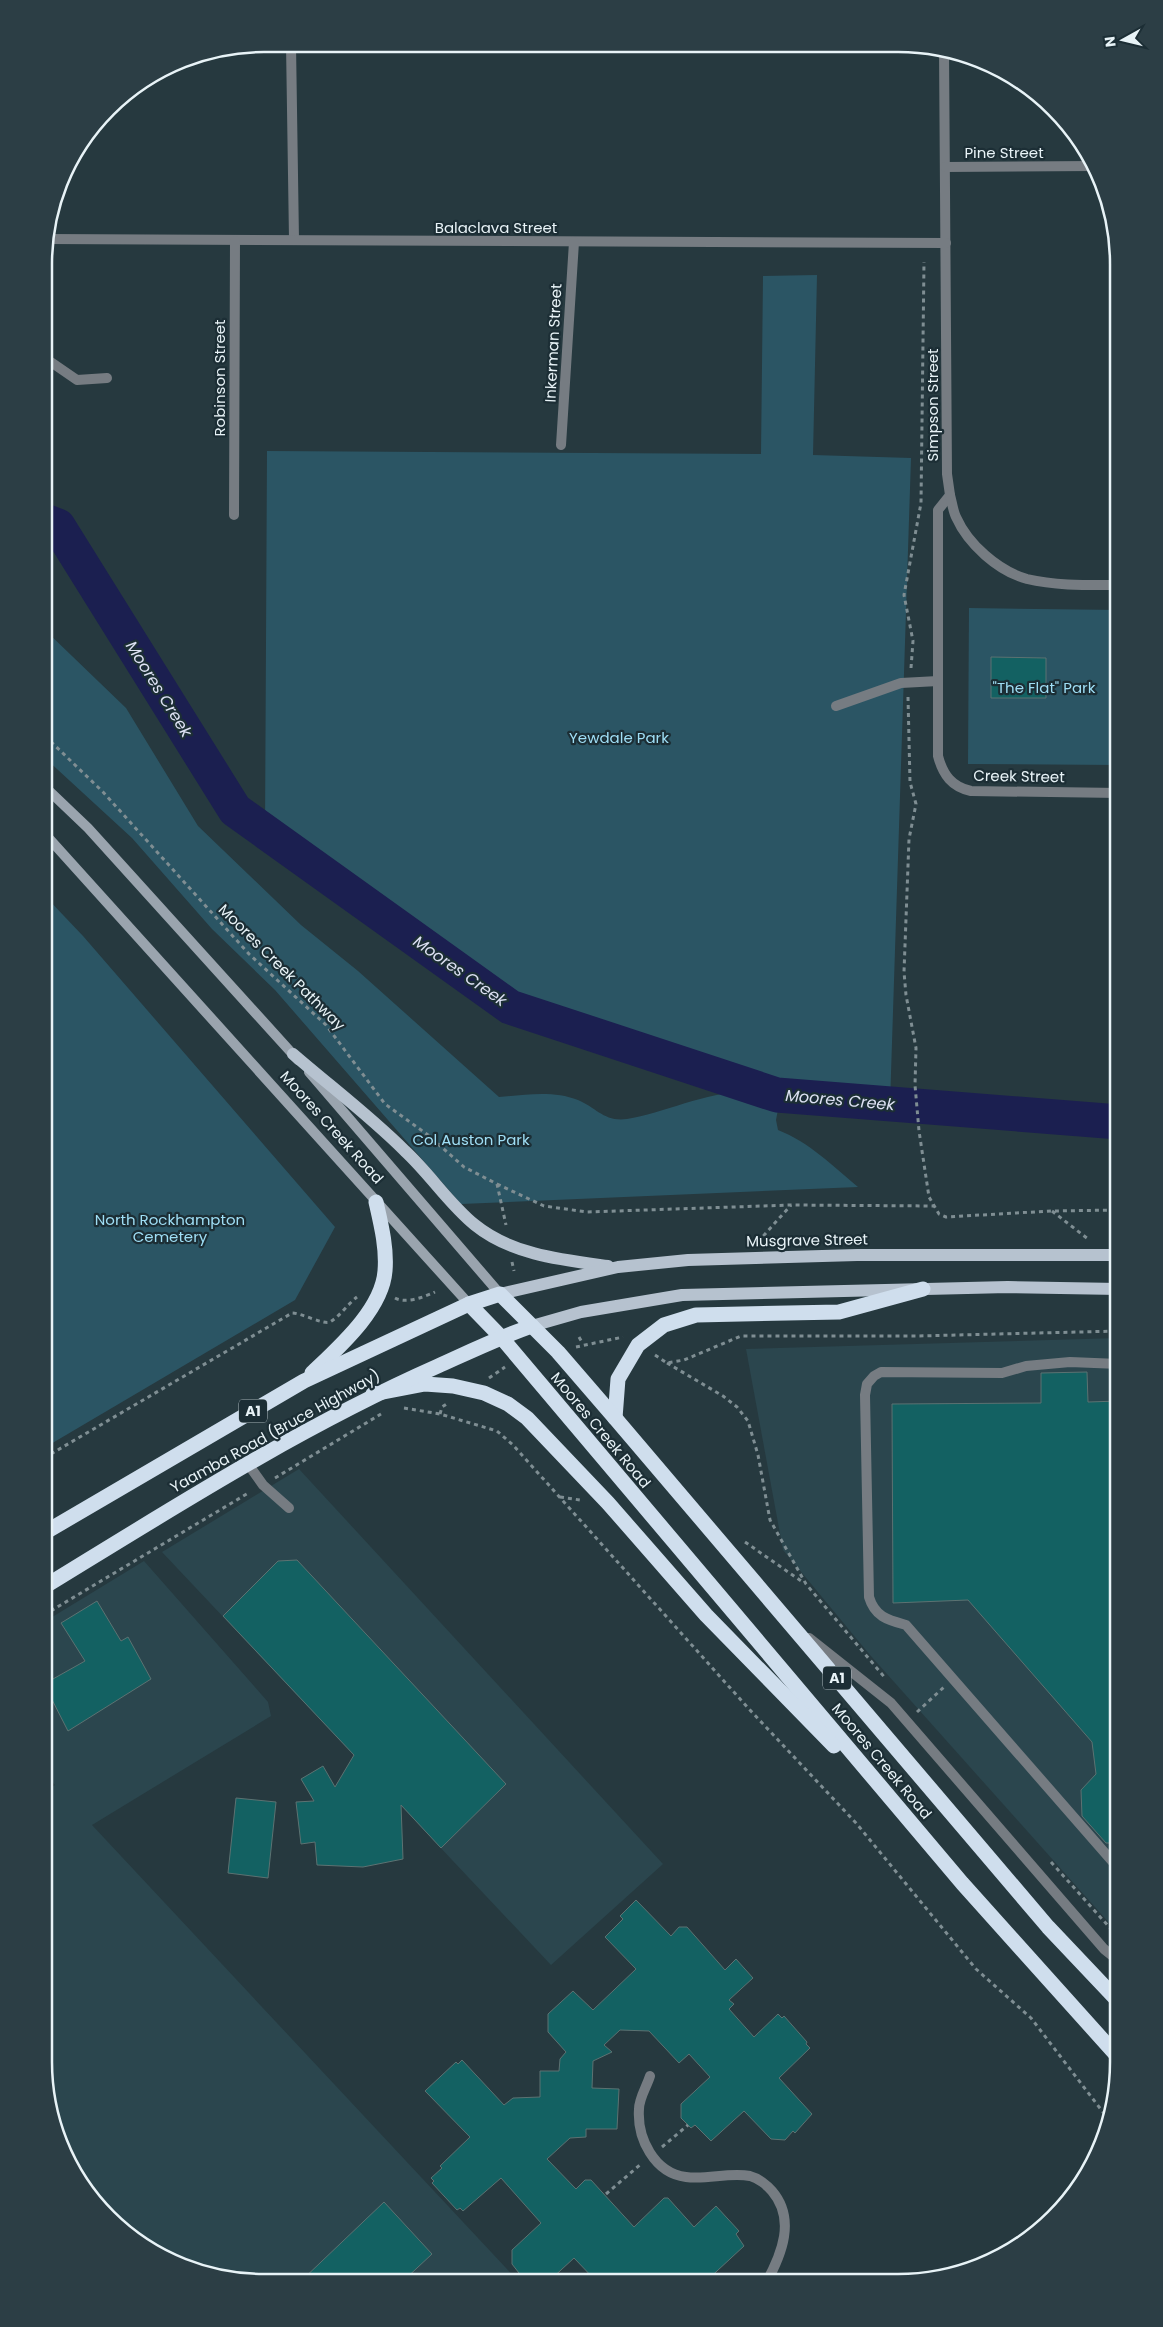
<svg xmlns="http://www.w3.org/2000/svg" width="1163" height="2327" viewBox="0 0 1163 2327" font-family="Poppins,sans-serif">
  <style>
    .built { fill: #2b464e }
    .green { fill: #2b5564 }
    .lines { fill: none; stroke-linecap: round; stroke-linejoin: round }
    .river { stroke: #1b1f50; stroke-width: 35 }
    .building { fill: #136162; stroke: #5c7272 }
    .path { stroke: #7f8e93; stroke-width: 3; stroke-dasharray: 4 4; stroke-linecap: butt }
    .lane { stroke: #767c82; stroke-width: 10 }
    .street { stroke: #767c82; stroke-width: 10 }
    .secondary { stroke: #9aa4ae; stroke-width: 10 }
    .primary { stroke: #b6c2cf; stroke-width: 12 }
    .highway { stroke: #cfdeed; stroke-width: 15 }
    .labels { text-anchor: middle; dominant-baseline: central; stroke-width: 4.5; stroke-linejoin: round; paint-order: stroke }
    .shield { fill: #1c2e35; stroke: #abb8bd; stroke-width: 1 }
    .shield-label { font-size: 14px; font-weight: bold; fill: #e8f3f7 }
    .street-label { font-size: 15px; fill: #e8f3f7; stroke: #1c2e35 }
    .park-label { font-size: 15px; fill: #9fdef5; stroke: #1c2e35 }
    .water-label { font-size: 16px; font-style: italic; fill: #dee2f4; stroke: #1c2e35 }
    .rim { fill: none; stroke: #e8f3f7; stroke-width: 2.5 }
  </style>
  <rect width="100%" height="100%" fill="#26393f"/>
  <g class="built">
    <path d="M1119,1338V1934L870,1655L783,1550L746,1349Z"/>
    <path d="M299,1469L663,1864L551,1965L162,1552Z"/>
    <path d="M144,1561L268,1702L271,1716L92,1825L519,2282L235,2281L167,2261L119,2229L81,2186L55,2133L44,2063V1792L55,1785L44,1773V1622Z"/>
  </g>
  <g class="green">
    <path d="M817,275L813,455L911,458L890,1104L777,1095L510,1007L265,832L267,451L761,454L763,276Z"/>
    <path d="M969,608L1119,610V765L968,764Z"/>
    <path d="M45,630L126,708L198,826L301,925L358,971L499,1097C525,1095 553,1090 578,1100C597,1108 604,1122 627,1119C673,1112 734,1077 780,1099L776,1120L778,1130C809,1142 833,1166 858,1187L461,1204L275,990L212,929L132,838L45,758Z"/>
    <path d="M45,896L83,936L335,1227L295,1300L44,1448Z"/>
  </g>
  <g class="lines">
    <path class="river" d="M45,521L58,526L235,810L510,1007L777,1095L1119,1122"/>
  </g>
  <g class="building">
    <path d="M991,657L1046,658V698H991Z"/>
    <path d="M1087,1372L1088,1402L1119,1401V1843H1106L1082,1816L1081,1790L1096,1774L1092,1742L968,1600L893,1603L892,1404L1041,1403V1373Z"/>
    <path d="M297,1560L506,1784L441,1848L401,1805L403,1859L363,1867L317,1865L315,1842L301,1844L296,1802L314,1801L301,1779L323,1766L335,1787L354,1755L223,1616L278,1561Z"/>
    <path d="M97,1601L121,1641L128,1637L151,1679L68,1731L44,1684L85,1661L61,1623Z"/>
    <path d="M236,1798L276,1802L268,1878L228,1873Z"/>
    <path d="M636,1900L671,1936L679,1927H687L725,1970L736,1959L753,1978L729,2000L734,2004L729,2009L754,2037L778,2014L782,2018L784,2016L807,2042L806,2044L810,2048L779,2078L812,2114L795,2133L793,2131L785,2140L771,2139L744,2111L711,2141L695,2125L691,2128L681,2118V2104L710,2077L689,2054L679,2063L649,2031L620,2030L604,2045L612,2052L593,2061L592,2088L619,2089L617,2129H586V2137L570,2138L547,2159L576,2189L585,2180H591L634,2227L664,2198H668L694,2227L716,2206L739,2231L736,2234L744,2246L704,2283L627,2282L621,2276L614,2282H597L574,2258L548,2282H526L512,2264V2250L541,2223L501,2178L463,2211L460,2208L457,2210L432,2183L434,2181L431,2178L442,2168L440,2166L470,2137L425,2091L456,2062L458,2064L462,2060L504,2105L513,2098L540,2097V2071H559L560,2059L566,2052L548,2032V2014L573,1991L593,2010L636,1969L605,1937L623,1919L620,1916Z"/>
    <path d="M384,2202L432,2254L402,2282H300Z"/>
  </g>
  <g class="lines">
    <g class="path">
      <path d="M911,668L913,641L904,595L921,503L924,262"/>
      <path d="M908,697L910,782L916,804L909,839L904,972L906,995L916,1048L915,1085L919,1131L929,1197L939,1214L946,1217L1051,1211L1119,1210"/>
      <path d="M45,736L103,792L249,954L326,1025L385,1104L428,1135L464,1167L497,1184L506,1225"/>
      <path d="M497,1184L544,1206L587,1212L791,1205L934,1206"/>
      <path d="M1052,1211L1088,1239"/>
      <path d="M758,1242L791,1205"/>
      <path d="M512,1262L514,1271"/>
      <path d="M395,1298C406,1304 424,1297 435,1292"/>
      <path d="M579,1337L583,1344"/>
      <path d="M576,1347L623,1337"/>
      <path d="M655,1355L667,1363L684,1360L741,1336H917L1119,1331"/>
      <path d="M667,1363L723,1396L737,1407L748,1421L758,1455L770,1520L806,1584L886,1679"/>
      <path d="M489,1378L505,1367"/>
      <path d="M404,1408L440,1414L497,1431L513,1445L749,1709L856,1823L976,1969L1031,2018L1109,2120"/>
      <path d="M440,1414L442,1407L448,1403"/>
      <path d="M44,1458L292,1313C302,1313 323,1325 330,1322C340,1316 348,1304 357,1297"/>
      <path d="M275,1478L381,1414"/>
      <path d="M560,1497L580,1500"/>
      <path d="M745,1542L804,1583"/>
      <path d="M44,1615L250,1492"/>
      <path d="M917,1712L944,1687"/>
      <path d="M1051,1862L1119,1938"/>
      <path d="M662,2147L688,2125"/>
      <path d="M606,2194L641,2164"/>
    </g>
    <g class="lane">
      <path d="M45,358L77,380L107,378"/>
      <path d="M836,706L901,683L938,681"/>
      <path d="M248,1464L263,1485L289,1508"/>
      <path d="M809,1638L891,1703L1104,1949L1119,1961"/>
      <path d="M1119,1869L906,1625C888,1620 875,1617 869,1597L865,1395L867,1384L874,1376L881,1372L1002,1373L1026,1366L1070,1362L1119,1364"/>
    </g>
    <g class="street">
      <path d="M291,44L294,240"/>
      <path d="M944,49L947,474L950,495L938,510V756C943,775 952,787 971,791L1119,793"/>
      <path d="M945,167L1094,166"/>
      <path d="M46,239L946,243"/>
      <path d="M561,445L574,242"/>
      <path d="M950,495C952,502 953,511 956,517C968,544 998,571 1027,579C1057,586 1089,585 1119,585"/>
      <path d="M234,515L235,241"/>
      <path d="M650,2076C647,2086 639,2098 639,2109C637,2138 654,2173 686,2177C707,2180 729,2172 750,2176C758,2178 767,2185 772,2191C796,2219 782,2254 766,2283"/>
    </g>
    <g class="secondary">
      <path d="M45,787L88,828L298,1060"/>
      <path d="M45,834L469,1304"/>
      <path d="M309,1072L500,1294"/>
    </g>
    <g class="primary">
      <path d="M293,1054C330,1086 370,1116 405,1151C430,1174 449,1204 475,1225C512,1255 563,1260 608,1266"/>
      <path d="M500,1294L618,1267L688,1260L857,1255H1119"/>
      <path d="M532,1326L581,1312L682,1295L1008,1287L1119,1289"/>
    </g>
    <g class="highway">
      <path d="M469,1304L501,1337L962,1883L1119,2058"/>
      <path d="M312,1373C338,1348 382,1310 385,1271C387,1248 381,1224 376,1202"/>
      <path d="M373,1394L425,1384L453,1386L484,1393L508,1404L527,1418L608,1503L706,1615L834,1746"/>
      <path d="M615,1418L618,1379L638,1345L664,1325L696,1315L839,1312L923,1289"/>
      <path d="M44,1533L304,1381L469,1304L500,1294L558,1352L615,1418L1048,1927L1119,2002"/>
      <path d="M44,1587C173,1508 300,1427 438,1366C469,1352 500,1337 532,1326"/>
    </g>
  </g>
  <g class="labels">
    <g class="shield">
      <rect x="239" y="1399.5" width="28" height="23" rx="4"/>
      <rect x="823" y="1666.5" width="28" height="23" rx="4"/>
    </g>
    <g class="shield-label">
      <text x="253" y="1411">A1</text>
      <text x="837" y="1678">A1</text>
    </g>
    <g class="street-label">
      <text x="1004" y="152">Pine Street</text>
      <text x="496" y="227">Balaclava Street</text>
      <text transform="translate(553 343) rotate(-87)">Inkerman Street</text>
      <text transform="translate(219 378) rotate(-90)">Robinson Street</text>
      <text transform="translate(932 405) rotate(-90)">Simpson Street</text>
      <text transform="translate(1019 776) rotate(1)">Creek Street</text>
      <text transform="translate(282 967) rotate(45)">Moores Creek Pathway</text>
      <text transform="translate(332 1127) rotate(48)">Moores Creek Road</text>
      <text transform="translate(807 1240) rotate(-1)">Musgrave Street</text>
      <text transform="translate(601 1430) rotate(50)">Moores Creek Road</text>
      <text transform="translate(275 1431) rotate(-29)">Yaamba Road (Bruce Highway)</text>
      <text transform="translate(882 1761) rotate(50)">Moores Creek Road</text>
    </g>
    <g class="park-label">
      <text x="1044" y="687">"The Flat" Park</text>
      <text x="619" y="737">Yewdale Park</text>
      <text x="471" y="1139">Col Auston Park</text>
      <text x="170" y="1219">North Rockhampton<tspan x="170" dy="17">Cemetery</tspan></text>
    </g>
    <g class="water-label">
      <text transform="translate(159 689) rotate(58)">Moores Creek</text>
      <text transform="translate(460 971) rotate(35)">Moores Creek</text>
      <text transform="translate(840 1100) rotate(5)">Moores Creek</text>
    </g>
  </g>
  <path d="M0 0H1163V2327H0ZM264 52H898A212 212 0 0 1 1110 264V2062A212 212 0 0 1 898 2274H264A212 212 0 0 1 52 2062V264A212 212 0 0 1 264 52Z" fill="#2c3e45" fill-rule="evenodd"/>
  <path class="rim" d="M264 52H898A212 212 0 0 1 1110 264V2062A212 212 0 0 1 898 2274H264A212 212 0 0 1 52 2062V264A212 212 0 0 1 264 52Z"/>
  <g transform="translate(1123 40) rotate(262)" stroke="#1c2e35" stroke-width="4" paint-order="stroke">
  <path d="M0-4L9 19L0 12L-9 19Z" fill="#e8f3f7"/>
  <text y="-8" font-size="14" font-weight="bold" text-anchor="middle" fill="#e8f3f7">N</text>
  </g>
</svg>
